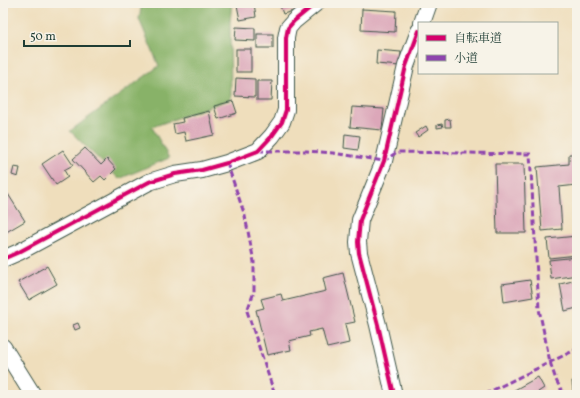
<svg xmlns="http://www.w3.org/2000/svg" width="580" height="398" viewBox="0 0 580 398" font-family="Vollkorn,'Noto Serif JP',serif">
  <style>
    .forest { fill: #88b268; stroke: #54784e }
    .building { fill: #dca7b9 }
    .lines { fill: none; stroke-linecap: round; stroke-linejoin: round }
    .minor-casing { stroke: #3e5548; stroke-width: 18 }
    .minor { stroke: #fff; stroke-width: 16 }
    .quiet { stroke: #8e44ad; stroke-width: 3; stroke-dasharray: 6 3; stroke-linecap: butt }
    .cycleway-casing { stroke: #f7f3e8; stroke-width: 6 }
    .cycleway { stroke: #d6006c; stroke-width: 4 }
  </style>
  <rect width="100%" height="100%" fill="#f7f3e8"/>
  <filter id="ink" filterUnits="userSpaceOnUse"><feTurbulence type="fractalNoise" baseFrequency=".025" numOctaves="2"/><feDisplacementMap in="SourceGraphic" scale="8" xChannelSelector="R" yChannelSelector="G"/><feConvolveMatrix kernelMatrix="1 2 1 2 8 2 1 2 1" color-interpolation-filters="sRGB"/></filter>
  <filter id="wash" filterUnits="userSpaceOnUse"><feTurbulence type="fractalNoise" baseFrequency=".012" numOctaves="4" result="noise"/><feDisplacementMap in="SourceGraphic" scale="16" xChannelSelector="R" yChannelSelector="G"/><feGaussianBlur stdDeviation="0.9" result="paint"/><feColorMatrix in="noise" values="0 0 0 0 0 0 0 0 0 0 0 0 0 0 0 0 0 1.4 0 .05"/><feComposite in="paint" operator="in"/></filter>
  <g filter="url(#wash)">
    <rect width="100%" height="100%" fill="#efdebc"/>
    <path class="forest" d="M142,3H232L230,22L231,99L152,127L169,158L119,179L70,131L159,66L139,19Z"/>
    <g id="blocks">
      <g class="building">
        <path d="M251,3H254L256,17L240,20L237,5Z"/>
        <path d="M279,3H298L300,9L283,14Z"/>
        <path d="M362,9L396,11L395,32L361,30Z"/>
        <path d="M236,27L255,28V41L235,40Z"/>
        <rect x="257" y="34" width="16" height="14"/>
        <rect x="236" y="49" width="15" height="23"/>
        <path d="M377,50L401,52L400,66L376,64Z"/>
        <path d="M236,78L255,79V97L235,96Z"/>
        <path d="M257,81H272L271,100H257Z"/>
        <path d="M233,101L237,113L218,119L214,106Z"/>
        <path d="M352,107L384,109L382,130L350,127Z"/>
        <path d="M209,111L214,135L186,141L184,132L175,134L173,124L183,122L182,118Z"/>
        <path d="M450,119L451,127H445V120Z"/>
        <path d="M442,124L443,127L437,128V125Z"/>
        <path d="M426,126L428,130L418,137L415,133Z"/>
        <path d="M345,134L360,136L358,150L344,148Z"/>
        <path d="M85,148L101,165L107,159L116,169L105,180L101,176L94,182L73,159Z"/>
        <path d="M63,150L73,165L64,170L68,177L56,185L42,164Z"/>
        <path d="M569,154H577V185L559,187L562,229L542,231L537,167L569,164Z"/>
        <path d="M495,164H524L526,233H497Z"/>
        <path d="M14,167L20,168L18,177L12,175Z"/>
        <path d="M8,194L25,221L3,234V197Z"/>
        <path d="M577,236V255L549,258L547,239Z"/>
        <path d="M577,257V275L551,279L549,260Z"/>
        <path d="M47,266L57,284L29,300L18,282Z"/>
        <path d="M343,273L355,322L345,324L349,343L327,348L322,329L309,332L310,336L289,341L291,350L267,355L256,310L264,308L261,299L281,294L283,301L326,291L323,278Z"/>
        <path d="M530,280L533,297L504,302L502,284Z"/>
        <path d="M577,280V308L565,311L560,284Z"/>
        <path d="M78,323L80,328L75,330L73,325Z"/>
        <path d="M538,377L544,388L538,392L540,395H510L509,393Z"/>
        <path d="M577,380V392H573L572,381Z"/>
      </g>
    </g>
  </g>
  <g filter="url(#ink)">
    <use href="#blocks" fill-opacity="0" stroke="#3e5548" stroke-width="1"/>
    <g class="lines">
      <g class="minor-casing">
        <g id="minor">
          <path d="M422,23L429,3"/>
          <path d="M3,259L19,252L149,182L175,174L202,170L227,163L258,151L272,136L282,122L286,110V38L288,28L294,21L316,3"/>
          <path d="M3,347L33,395"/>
          <path d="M394,395L378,325L359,253L358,242L360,220L384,161L406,66L419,31"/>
        </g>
      </g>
      <use href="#minor" class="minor"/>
      <g class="quiet">
        <path d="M258,151H307L333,153L384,161L397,152L530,154L539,309L550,362L556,380L564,395"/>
        <path d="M227,163L245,216L254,262V292L247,311L275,395"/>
        <path d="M485,395L493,390L577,349"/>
      </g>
      <g class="cycleway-casing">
        <g id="cycleway">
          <path d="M3,259L19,252L149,182L175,174L202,170L227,163L258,151L272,136L282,122L286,110V38L288,28L294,21L316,3"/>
          <path d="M394,395L378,325L359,253L358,242L360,220L384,161L406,66L419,31"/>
        </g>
      </g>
      <use href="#cycleway" class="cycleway"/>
    </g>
  </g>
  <rect width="580" height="398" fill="none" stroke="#f7f3e8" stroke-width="16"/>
  <rect x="418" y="22" width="140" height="52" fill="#f7f3e8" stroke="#a1aaa0"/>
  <rect x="426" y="35" width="20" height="6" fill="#d6006c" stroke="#a1aaa0"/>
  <text x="454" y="42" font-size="12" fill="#1f3d34">自転車道</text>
  <rect x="426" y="55" width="20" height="6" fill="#8e44ad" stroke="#a1aaa0"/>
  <text x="454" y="62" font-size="12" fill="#1f3d34">小道</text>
  <path d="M24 40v6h106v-6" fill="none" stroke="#1f3d34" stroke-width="2"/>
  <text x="30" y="40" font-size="12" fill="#1f3d34" stroke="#f7f3e8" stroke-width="3" paint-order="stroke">50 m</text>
</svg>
